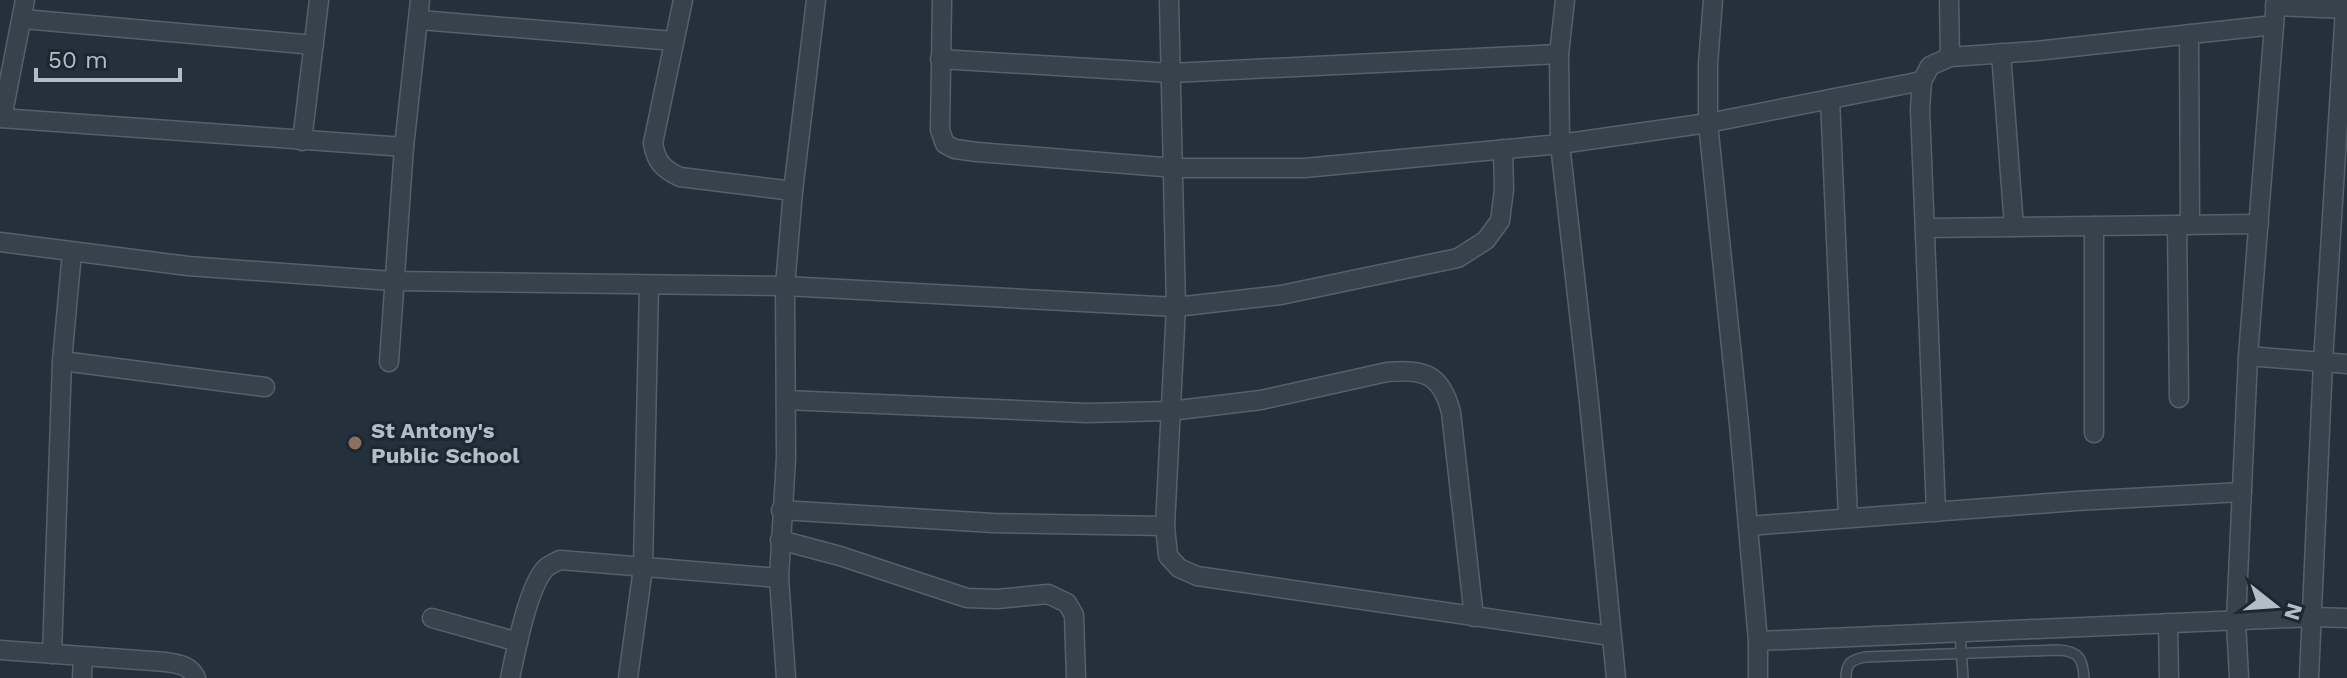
<svg xmlns="http://www.w3.org/2000/svg" width="2347" height="678" viewBox="0 0 2347 678" font-family="'Work Sans',sans-serif">
  <style>
    .lines { fill: none; stroke-linecap: round; stroke-linejoin: round }
    .lane-casing { stroke: #55606b; stroke-width: 12 }
    .street-casing { stroke: #55606b; stroke-width: 21 }
    .lane { stroke: #37424d; stroke-width: 9 }
    .street { stroke: #37424d; stroke-width: 18 }
    .education-dot { fill: #8d6e63; stroke: #1c2732; stroke-width: 3 }
    .labels { text-anchor: middle; dominant-baseline: central; stroke-width: 6; stroke-linejoin: round; paint-order: stroke }
    .poi-label { font-size: 22px; font-weight: bold; fill: #b3bdc8; stroke: #1c2732; text-anchor: start }
  </style>
  <rect width="100%" height="100%" fill="#24303c"/>
  <g class="lines">
    <g class="lane-casing">
      <g id="lane">
        <path d="M1960,633L1963,678"/>
        <path d="M1846,678C1846,663 1851,660 1865,657L2058,650C2079,651 2083,659 2084,678"/>
      </g>
    </g>
    <g class="street-casing">
      <g id="street">
        <path d="M683,0L653,143C656,162 663,169 680,177L793,191"/>
        <path d="M942,0L940,130L945,144L955,149L977,152L1175,168H1304L1560,144L1708,123L1922,81"/>
        <path d="M1169,0L1176,307L1165,526L1168,556L1179,568L1197,576L1611,636"/>
        <path d="M1565,0L1559,54L1560,144L1589,402L1616,678"/>
        <path d="M1713,0L1708,64V123L1739,424L1758,641V678"/>
        <path d="M1949,0L1950,57"/>
        <path d="M2275,6L2347,9"/>
        <path d="M23,19L314,45"/>
        <path d="M420,20L674,41"/>
        <path d="M2189,34L2190,225"/>
        <path d="M2001,53L2014,227"/>
        <path d="M940,59L1172,73L1559,54"/>
        <path d="M1830,99L1848,518"/>
        <path d="M0,118L404,147L389,362"/>
        <path d="M2,118L25,0"/>
        <path d="M302,141L319,0"/>
        <path d="M404,147L420,0"/>
        <path d="M2177,225L2179,398"/>
        <path d="M2094,226V433"/>
        <path d="M1925,228L2259,224"/>
        <path d="M0,242L188,266L393,281L785,286L1176,307L1281,295L1458,258L1486,240L1500,221L1504,189L1503,149"/>
        <path d="M2248,356L2347,364"/>
        <path d="M62,361L265,387"/>
        <path d="M786,400L1087,413L1170,411L1261,400L1387,372C1425,369 1441,374 1451,412L1474,617"/>
        <path d="M781,510L993,523L1165,526"/>
        <path d="M1936,512L1920,109L1922,81L1930,66L1950,57L2036,51L2274,25"/>
        <path d="M1748,526L2076,501L2242,492"/>
        <path d="M780,540L840,556L967,598L997,599L1048,594L1067,603L1074,615L1076,678"/>
        <path d="M432,618L518,642"/>
        <path d="M2168,623L2169,678"/>
        <path d="M1758,641L2313,617L2347,618"/>
        <path d="M0,650L166,662C179,664 190,665 196,678"/>
        <path d="M52,654L62,361L72,252"/>
        <path d="M82,678L83,657"/>
        <path d="M510,678C516,651 527,591 544,570C548,565 554,563 560,560L779,578"/>
        <path d="M628,678L643,568L649,285"/>
        <path d="M786,678L779,578L786,458L785,286L793,191L816,0"/>
        <path d="M2239,678L2236,621L2248,356L2276,0"/>
        <path d="M2309,678L2323,362L2345,9"/>
      </g>
    </g>
    <use href="#lane" class="lane"/>
    <use href="#street" class="street"/>
  </g>
  <circle class="education-dot" cx="355" cy="443" r="8"/>
  <g class="labels">
    <g class="poi-label">
      <text x="371" y="430">St Antony's<tspan x="371" dy="25">Public School</tspan></text>
    </g>
  </g>
  <g transform="translate(2275 606) rotate(107)" stroke="#1c2732" stroke-width="6" paint-order="stroke">
  <path d="M0-6L14 30L0 20L-14 30Z" fill="#b3bdc8"/>
  <text y="-12" font-size="22" font-weight="bold" text-anchor="middle" fill="#b3bdc8">N</text>
  </g>
  <path d="M36 68v12h144v-12" fill="none" stroke="#b3bdc8" stroke-width="4"/>
  <text x="48" y="68" font-size="24" fill="#b3bdc8" stroke="#1c2732" stroke-width="6" paint-order="stroke">50 m</text>
</svg>
